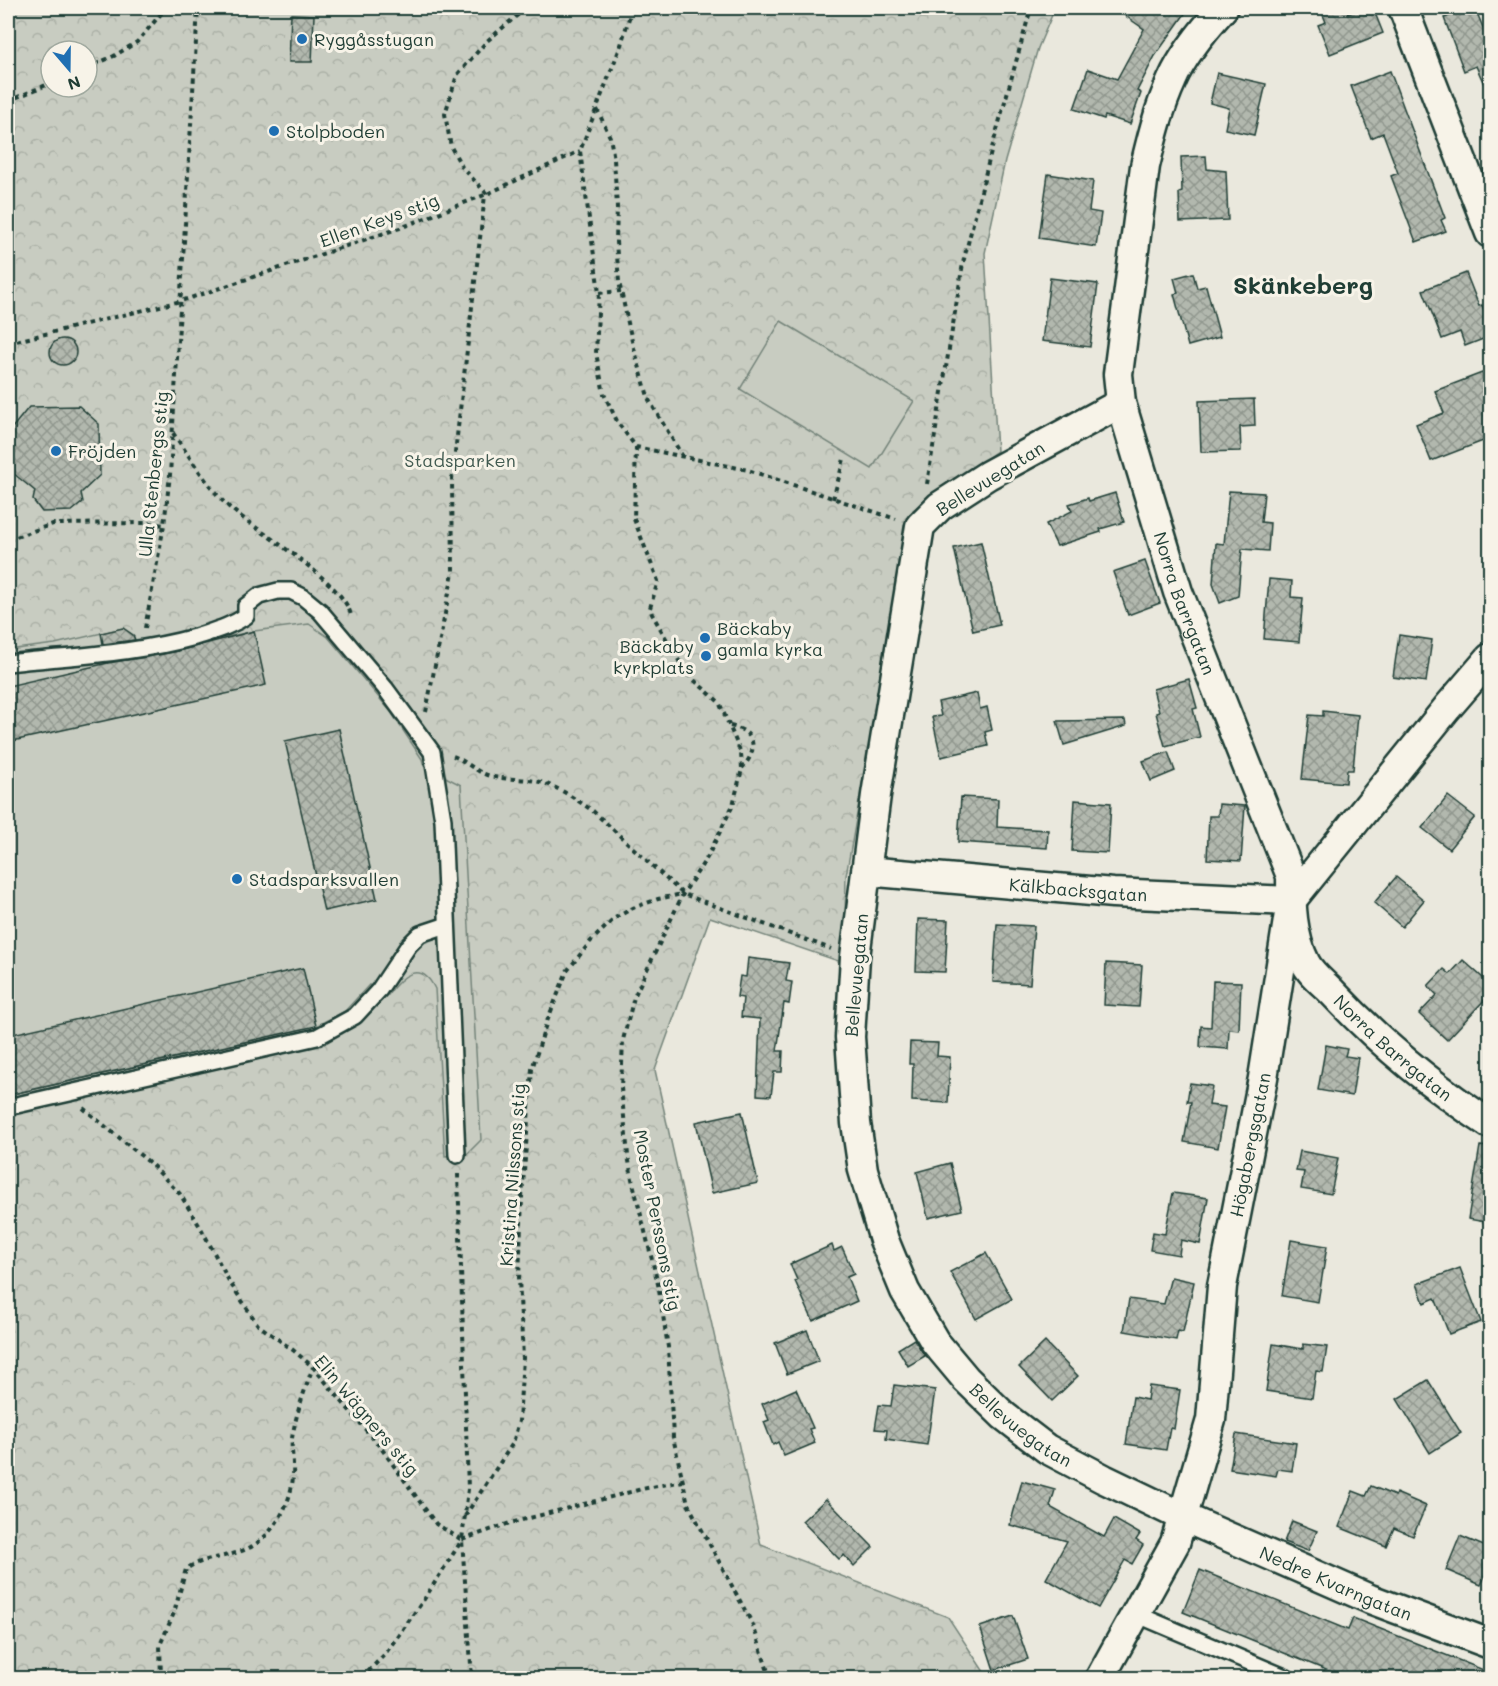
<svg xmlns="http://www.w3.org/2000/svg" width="1498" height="1686" viewBox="0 0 1498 1686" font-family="Mali,sans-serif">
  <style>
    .park { fill: url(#park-crowns); stroke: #74847a; stroke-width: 1.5; fill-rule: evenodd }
    .pitch { fill: #c8ccc1; stroke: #74847a; stroke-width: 1.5 }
    .building { fill: url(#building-cross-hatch); stroke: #1f3d34; stroke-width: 1.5 }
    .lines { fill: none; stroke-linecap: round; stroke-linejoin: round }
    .service-casing { stroke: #1f3d34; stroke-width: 20 }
    .minor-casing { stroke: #1f3d34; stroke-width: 33 }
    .path { stroke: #1f3d34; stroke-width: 4; stroke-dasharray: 4.5 4.5; stroke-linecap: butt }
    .service { stroke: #f7f3e8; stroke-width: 15 }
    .minor { stroke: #f7f3e8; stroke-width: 28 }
    .poi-dot { fill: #1f6fb2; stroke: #f7f3e8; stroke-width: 2 }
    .labels { text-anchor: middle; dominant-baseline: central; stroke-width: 6; stroke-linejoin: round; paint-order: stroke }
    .poi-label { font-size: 18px; fill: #1f3d34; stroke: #f7f3e8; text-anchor: start }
    .street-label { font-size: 18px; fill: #1f3d34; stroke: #f7f3e8 }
    .park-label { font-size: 18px; fill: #415a50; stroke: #f7f3e8 }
    .district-label { font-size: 24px; font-weight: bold; fill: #1f3d34; stroke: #f7f3e8 }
  </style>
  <defs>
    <pattern id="park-crowns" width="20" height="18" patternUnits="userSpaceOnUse" patternTransform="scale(1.5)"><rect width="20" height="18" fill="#c8ccc1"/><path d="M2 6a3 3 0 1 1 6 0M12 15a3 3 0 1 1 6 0" fill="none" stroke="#abb0a6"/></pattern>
    <pattern id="building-cross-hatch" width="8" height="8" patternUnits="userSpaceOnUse" patternTransform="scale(1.5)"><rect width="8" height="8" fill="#b2b8ae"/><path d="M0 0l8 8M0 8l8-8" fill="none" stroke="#90978e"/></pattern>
  </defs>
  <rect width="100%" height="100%" fill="#eae8dd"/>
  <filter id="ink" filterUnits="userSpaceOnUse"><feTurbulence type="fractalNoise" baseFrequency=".0167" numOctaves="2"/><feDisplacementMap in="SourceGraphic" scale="12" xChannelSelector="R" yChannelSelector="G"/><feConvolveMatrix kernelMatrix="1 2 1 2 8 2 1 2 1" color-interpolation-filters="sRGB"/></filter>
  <g filter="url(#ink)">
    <path class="park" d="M8,8H1055L1038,48L1005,161L985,253L997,451L913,510L905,543L846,876L844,963L710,917L655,1070L761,1545L948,1617L988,1678H8ZM51,51H87V87H51Z"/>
    <g class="pitch">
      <path d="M781,321L914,401L872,469L740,389Z"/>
      <path d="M309,624L328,637L391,712L422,759L424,766L461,785L481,1140L467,1154L445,1156L435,989C421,959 401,976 388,995L369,985L345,1011L316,1026L8,1095V650L55,644L123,628L133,635L139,656L254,631Z"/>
    </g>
    <g class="building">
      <path d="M1114,8H1189L1155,56L1137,91L1141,93L1130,124L1105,116L1104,119L1074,109L1088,69L1117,79L1144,29Z"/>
      <path d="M1335,8H1346L1348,14L1364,8H1373L1383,33L1330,54L1318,25L1326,22L1322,13Z"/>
      <path d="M1471,8H1475L1491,47V100L1476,66L1464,71L1444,18Z"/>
      <path d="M291,14L314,15L312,62H289Z"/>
      <path d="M1390,71L1445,218L1441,220L1446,231L1416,242L1391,176L1398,173L1383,133L1371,138L1351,86Z"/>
      <path d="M1217,73L1266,84L1254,135L1225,129L1229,108L1210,103Z"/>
      <path d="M1206,156L1207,169L1226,171L1228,220L1180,222L1179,193L1182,192L1181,157Z"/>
      <path d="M1048,174L1093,181L1089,211L1101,213L1096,247L1039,238Z"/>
      <path d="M1193,273L1197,288L1206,286L1220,337L1188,346L1174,294L1178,293L1174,278Z"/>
      <path d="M1466,273L1479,306L1482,305L1491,328V336L1465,346L1460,332L1442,339L1423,290Z"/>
      <path d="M1050,278L1098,284L1090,347L1042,341Z"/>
      <circle cx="63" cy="352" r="13"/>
      <path d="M1482,373L1491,394V438L1431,461L1416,424L1444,413L1435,391Z"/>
      <path d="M1254,399L1255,426L1240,427L1241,451L1201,452L1199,401Z"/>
      <path d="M79,406L99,424L100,475L81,493L83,502L72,511L42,512L33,500L35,491L14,474L12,428L29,407Z"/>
      <path d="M1229,491L1264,493L1261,522L1270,523L1268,551L1242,549L1238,596L1220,603L1213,584L1216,543L1224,544Z"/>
      <path d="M1115,493L1124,522L1100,529L1101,532L1057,546L1046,524L1072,511L1069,504L1088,498L1089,501Z"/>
      <path d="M981,542L1000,625L973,631L954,548Z"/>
      <path d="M1145,561L1160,603L1128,615L1113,572Z"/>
      <path d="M1269,579L1292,581L1291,597L1303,598L1299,642L1264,639Z"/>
      <path d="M123,628L133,635L135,640L103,644L101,633Z"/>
      <path d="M254,631L266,685L8,742V686L108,663L174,652Z"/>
      <path d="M1399,635L1432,640L1426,682L1393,677Z"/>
      <path d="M1189,679L1197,708L1193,709L1200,737L1165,746L1156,713L1159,712L1153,689Z"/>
      <path d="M977,693L980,709L987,707L992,730L985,732L988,746L941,757L932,717L941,716L938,702Z"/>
      <path d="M1323,711L1358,715L1353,770H1347L1346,783L1302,779L1309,715L1323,716Z"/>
      <path d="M1125,720L1126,726L1064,745L1057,721Z"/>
      <path d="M339,729L377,899L324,911L285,741Z"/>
      <path d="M1168,752L1175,771L1151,781L1143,761Z"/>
      <path d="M1448,796L1475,817L1449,849L1422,828Z"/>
      <path d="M961,797L998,799L997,827L1048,830L1047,848L958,842Z"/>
      <path d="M1075,800L1111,803L1108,853L1072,851Z"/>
      <path d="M1219,804L1245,806L1241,861L1207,859L1209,816H1218Z"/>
      <path d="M1396,877L1424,900L1402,927L1374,903Z"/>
      <path d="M918,919L948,920L945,972L916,971Z"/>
      <path d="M997,924L1034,926L1030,984L993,982Z"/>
      <path d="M748,958L789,963L786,981L792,982L789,1004L784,1003L777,1051H783L782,1072H774L771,1096L757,1095L760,1019L741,1017L743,998L737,997L740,976L746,977Z"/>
      <path d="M1463,960L1491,985V993L1447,1040L1419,1014L1437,995L1428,986L1444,969L1450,974Z"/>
      <path d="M1106,963L1142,965L1139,1007L1104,1005Z"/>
      <path d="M303,968L316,1026L8,1095V1035Z"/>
      <path d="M1213,981L1241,982L1239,1030L1229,1029L1228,1049L1200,1047L1201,1026L1211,1027Z"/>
      <path d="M910,1042L938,1043L937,1056L950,1057L948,1103L912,1101L913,1064H909Z"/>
      <path d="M1326,1045L1347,1049L1345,1056L1358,1058L1352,1096L1318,1090Z"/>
      <path d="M1190,1083L1212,1086L1209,1105L1225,1107L1218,1148L1184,1142L1191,1102H1187Z"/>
      <path d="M742,1112L758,1183L712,1193L696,1122Z"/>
      <path d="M1480,1146L1491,1147V1223L1468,1219Z"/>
      <path d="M1300,1151L1338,1158L1331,1194L1301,1189L1304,1172L1296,1171Z"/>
      <path d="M950,1163L962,1210L928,1218L917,1172Z"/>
      <path d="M1173,1193L1208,1198L1200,1244L1181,1240L1179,1255L1150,1250L1153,1232L1165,1234Z"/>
      <path d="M1291,1240L1327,1246L1318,1302L1282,1296Z"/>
      <path d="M832,1245L834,1251L842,1247L854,1274L847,1277L857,1301L813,1321L795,1281L797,1280L790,1264Z"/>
      <path d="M986,1253L1012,1299L976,1319L950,1272Z"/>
      <path d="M1460,1268L1481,1322L1449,1334L1435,1298L1424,1303L1417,1284Z"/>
      <path d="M1171,1277L1194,1282L1183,1332L1178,1331L1176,1340L1124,1331L1129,1299L1164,1304Z"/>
      <path d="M807,1330L819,1361L787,1374L775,1343Z"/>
      <path d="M914,1339L925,1356L908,1366L898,1349Z"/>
      <path d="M1045,1342L1078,1376L1052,1401L1019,1367Z"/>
      <path d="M1273,1344L1303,1349V1344L1327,1347L1323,1372L1316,1371L1312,1398L1266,1391Z"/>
      <path d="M1428,1380L1461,1433L1430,1453L1397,1399Z"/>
      <path d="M894,1385L935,1390L927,1445L886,1439L887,1430L875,1429L879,1405L891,1406Z"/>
      <path d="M1149,1386L1180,1390L1174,1429L1170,1428L1166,1450L1126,1444L1133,1397L1147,1400Z"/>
      <path d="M796,1389L813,1428L809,1429L815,1443L784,1456L778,1442L773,1445L764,1422L769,1420L762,1404Z"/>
      <path d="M1236,1434L1296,1443L1292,1471L1278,1469L1276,1476L1230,1469Z"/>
      <path d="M1022,1481L1055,1490L1050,1507L1104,1537L1114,1519L1140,1534L1136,1540L1143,1545L1132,1564L1125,1560L1098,1608L1046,1579L1067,1541L1010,1525Z"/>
      <path d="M1371,1486L1395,1496L1396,1493L1426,1506L1413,1536L1394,1528L1386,1546L1339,1527L1353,1491L1366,1496Z"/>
      <path d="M826,1499L873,1547L854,1566L844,1555L839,1559L802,1521Z"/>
      <path d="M1292,1521L1317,1531L1308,1551L1284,1542Z"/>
      <path d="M1460,1536L1491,1549V1562L1481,1585L1446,1570Z"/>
      <path d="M1200,1570L1348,1630L1353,1618L1491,1673V1678H1329L1331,1672L1183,1612Z"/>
      <path d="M1013,1616L1028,1659L994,1670L980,1627Z"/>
    </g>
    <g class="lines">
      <g class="service-casing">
        <g id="service">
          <path d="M8,663C70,656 134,654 195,637C213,631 230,627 246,616V606L259,596L278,591H291L303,597L320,611L385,688L432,752L443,820L457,1155"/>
          <path d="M8,1107L317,1037L355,1016L379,990L409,945L420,934L447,925"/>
          <path d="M1136,1614L1287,1678"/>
        </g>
      </g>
      <g class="minor-casing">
        <g id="minor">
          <path id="s1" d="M1223,8C1206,27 1182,57 1172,80C1159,108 1152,137 1145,166L1118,374L1121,403L1178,592L1291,876C1291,904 1292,936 1305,962C1310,973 1323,983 1332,992C1379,1042 1433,1087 1490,1124"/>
          <path d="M1403,8L1490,233"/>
          <path id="s2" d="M1121,403L988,475L940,506L920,526L876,795L855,957L850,1037L856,1123L863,1170L884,1240L905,1291L935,1342L966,1379L1004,1416L1047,1449L1104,1479L1183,1517L1370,1599L1490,1644"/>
          <path id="s3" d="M866,871L1113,893L1291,901"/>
          <path id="s4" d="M1100,1678L1175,1543L1211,1420L1222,1286L1263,1078L1291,901L1447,708L1490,658"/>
        </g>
      </g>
      <g class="path">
        <path d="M632,8L621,45L580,151L599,293L596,353L604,394L618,423L636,447L748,470L896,519"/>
        <path d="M87,68L114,56L137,42L166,8"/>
        <path d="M8,101L51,83"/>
        <path d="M597,109L610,137L614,159L617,207L616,242L619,282L632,341L649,400L683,457"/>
        <path d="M487,194L462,167L451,147L445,114L457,75L487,41L526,8"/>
        <path d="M599,293L621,291"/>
        <path d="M8,343L181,301L400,228L487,194L580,151"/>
        <path d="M173,433C188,454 210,490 229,507C255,530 346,583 351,616"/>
        <path d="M636,447L634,519L658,581L650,608L652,614L686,673L719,702L741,753L742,769L733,805L708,856L683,894L634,997L623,1040L621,1088L628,1155L632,1179L658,1284L668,1347L673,1437L688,1504L753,1625L770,1678"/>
        <path d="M927,484L963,263L992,148L1031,8"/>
        <path d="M833,499L844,459"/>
        <path d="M8,540L53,524L147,523L164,525"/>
        <path d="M145,628L164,525L170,475L198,8"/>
        <path d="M426,712L453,572L452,479L485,195"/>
        <path d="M730,726C756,731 759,750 742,768"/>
        <path d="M453,756C466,761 476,772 490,776C506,780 524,778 540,782C559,787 577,800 593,811L683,894L831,949"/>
        <path d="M83,1108L150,1163L180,1194L202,1230L229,1281L258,1325L293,1350L313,1367L381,1448L436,1524L462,1540"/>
        <path d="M458,1174L468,1489L462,1540L472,1678"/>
        <path d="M465,1516L513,1443L519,1421L523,1358L519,1278L522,1197L532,1069L546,1024L567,971L591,941L615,918L633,908L658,899L682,894"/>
        <path d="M161,1678L160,1645L174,1613L186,1569C208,1554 241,1559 262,1539C282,1521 295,1493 293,1465C293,1454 290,1445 293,1433C297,1411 305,1389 313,1367"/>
        <path d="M362,1678L385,1654L423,1601L462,1540L510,1523L642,1489L683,1481"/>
      </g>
      <use href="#service" class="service"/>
      <use href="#minor" class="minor"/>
    </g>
  </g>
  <g class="poi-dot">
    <circle cx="302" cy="39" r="6"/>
    <circle cx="274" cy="131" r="6"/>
    <circle cx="56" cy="451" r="6"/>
    <circle cx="705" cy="638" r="6"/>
    <circle cx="706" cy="656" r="6"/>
    <circle cx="237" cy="879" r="6"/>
  </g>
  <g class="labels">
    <g class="poi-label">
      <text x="314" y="39">Ryggåsstugan</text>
      <text x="286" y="131">Stolpboden</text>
      <text x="68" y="451">Fröjden</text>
      <text x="717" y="628">Bäckaby<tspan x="717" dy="21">gamla kyrka</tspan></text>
      <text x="694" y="646" text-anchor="end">Bäckaby<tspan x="694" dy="21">kyrkplats</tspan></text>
      <text x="249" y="879">Stadsparksvallen</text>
    </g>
    <g class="street-label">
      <text transform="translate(379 220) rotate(-20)">Ellen Keys stig</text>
      <text transform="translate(153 474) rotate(-84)">Ulla Stenbergs stig</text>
      <text transform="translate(990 478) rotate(-32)">Bellevuegatan</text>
      <text stroke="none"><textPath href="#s1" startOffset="628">Norra Barrgatan</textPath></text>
      <text stroke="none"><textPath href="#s3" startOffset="213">Kälkbacksgatan</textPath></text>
      <text transform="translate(856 975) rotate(-85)">Bellevuegatan</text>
      <text stroke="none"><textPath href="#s1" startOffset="1132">Norra Barrgatan</textPath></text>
      <text stroke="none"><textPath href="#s4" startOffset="561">Högabergsgatan</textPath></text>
      <text transform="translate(512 1175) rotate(-86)">Kristina Nilssons stig</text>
      <text transform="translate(658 1220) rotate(79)">Moster Perssons stig</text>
      <text transform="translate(367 1415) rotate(50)">Elin Wägners stig</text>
      <text stroke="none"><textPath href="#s2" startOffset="1194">Bellevuegatan</textPath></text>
      <text stroke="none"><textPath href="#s2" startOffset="1548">Nedre Kvarngatan</textPath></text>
    </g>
    <g class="park-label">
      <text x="460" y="460">Stadsparken</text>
    </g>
    <g class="district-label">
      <text x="1303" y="284">Skänkeberg</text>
    </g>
  </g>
  <rect width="1498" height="1686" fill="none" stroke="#f7f3e8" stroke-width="30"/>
  <rect x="15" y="15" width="1468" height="1656" fill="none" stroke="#1f3d34" stroke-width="2" filter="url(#ink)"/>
  <g transform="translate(69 69) rotate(160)"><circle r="28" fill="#f7f3e8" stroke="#a1aaa0" stroke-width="1.5"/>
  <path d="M0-4.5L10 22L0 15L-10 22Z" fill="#1f6fb2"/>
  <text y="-9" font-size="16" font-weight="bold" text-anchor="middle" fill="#1f3d34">N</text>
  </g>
</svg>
